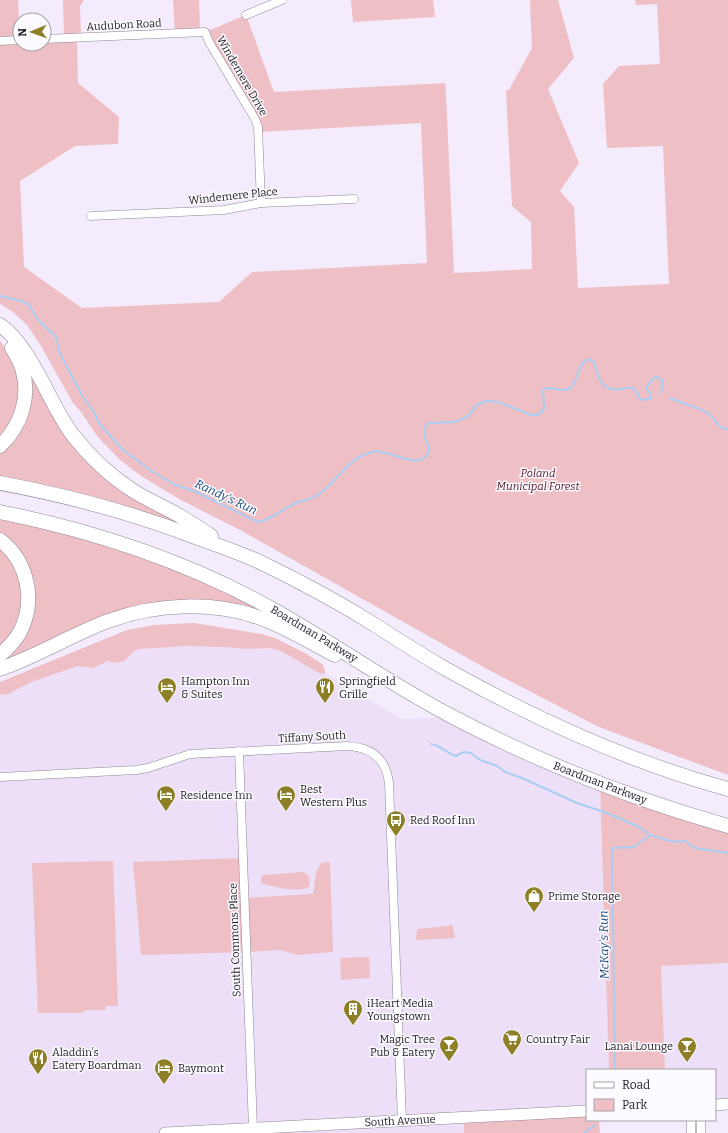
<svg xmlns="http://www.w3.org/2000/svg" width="728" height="1133" viewBox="0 0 728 1133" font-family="Bitter,serif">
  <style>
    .built { fill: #ecdff7 }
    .green { fill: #eebfc4 }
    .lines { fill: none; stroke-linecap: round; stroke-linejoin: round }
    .stream { stroke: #aacdf3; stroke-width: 2 }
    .minor-casing { stroke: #8e8695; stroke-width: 9 }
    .secondary-casing { stroke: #8e8695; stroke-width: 12 }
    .motorway-casing { stroke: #8e8695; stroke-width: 15 }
    .minor { stroke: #fff; stroke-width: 8 }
    .secondary { stroke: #fff; stroke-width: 11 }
    .motorway { stroke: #fff; stroke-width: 14 }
    .labels { text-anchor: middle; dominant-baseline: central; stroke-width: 3; stroke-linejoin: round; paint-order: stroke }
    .street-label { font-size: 11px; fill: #1e1b21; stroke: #fdfbff }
    .park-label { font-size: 11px; font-style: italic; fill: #551424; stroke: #fdfbff }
    .poi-label { font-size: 11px; fill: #1e1b21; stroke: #fdfbff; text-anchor: start }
    .water-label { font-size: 12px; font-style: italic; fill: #194c7a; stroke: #fdfbff }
  </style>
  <rect width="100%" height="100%" fill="#f4ebfc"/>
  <g class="built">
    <path d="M135,643L270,645L333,678L401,719L452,717L600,785L609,1070H587V1111L464,1118V1133H0V691Z"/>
    <path d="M728,963V1104L715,1105V1070H665L661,966Z"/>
  </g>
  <g class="green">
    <path d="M0,0H18L20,44H44V39L64,38L63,0H84L80,6L81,38H77L78,83L119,117L118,144L75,146L20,181L24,267L82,308L219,302L252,272L427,263L421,123L259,132L205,32L246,15L274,92L445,83L446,95L454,273L532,269L531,222L512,206L506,90H509L532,48L530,0H558L574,58L548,89L579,163L560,191L574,207L578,288L669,284L663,146L607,148L603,84L619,66L660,64L657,4L636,5L635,0H728V775L599,727L487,669L242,531L181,500L141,476L120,460L97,436L81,412L73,403L41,346L27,325L13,312L0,304Z"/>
    <path d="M173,0H199L200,32L175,33Z"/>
    <path d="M351,0H433L435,17L353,22Z"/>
    <path d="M0,341C20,364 24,388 14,417C11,424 4,431 0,438Z"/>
    <path d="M23,364L70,437L178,520L177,523L104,500L0,477V449L17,430Z"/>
    <path d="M0,519C52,530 103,543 153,562C193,576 232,595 270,615L178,603L0,667L31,602L0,536Z"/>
    <path d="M0,547C22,569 28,601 15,630C12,637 5,643 0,649Z"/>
    <path d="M194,623L261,634L275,638L305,653L322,664L325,669V673L323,674L319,673L281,651L269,648L247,649L224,647L185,646L139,649L134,651L124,661L118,663L108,661L93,668L78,666L31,682L8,694L0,695V682L127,630L154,625Z"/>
    <path d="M600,785L728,826V963L661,966L665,1070H609Z"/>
    <path d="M243,858L245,898L313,894L316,873L321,863L330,862L333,952L297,955L281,950L247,952L141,955L133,862Z"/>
    <path d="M113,861L118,1006H106V1010H87L81,1013H38L32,863Z"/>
    <path d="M303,872L308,875L310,881L309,887C297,893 274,887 261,883V876L264,875Z"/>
    <path d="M452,924L455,938L416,940L417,929L448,926Z"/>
    <path d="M369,957L370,978L341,980L340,958Z"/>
    <path d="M587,1111V1120H599L600,1133H464V1118Z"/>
  </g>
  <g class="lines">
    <g class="stream">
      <path d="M0,296L21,301L28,304L39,321L57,338L58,348L60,354L83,397L94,412L100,425L122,449L150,470L173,484L196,492L258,522C274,519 283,508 298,502C305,500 312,499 318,495C336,482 349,457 372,452C386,448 413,468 425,457C434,449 424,441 424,432C424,430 425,428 425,426L429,423L454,422L467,417L477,405L486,401L498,402L531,415H536L542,412L544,408L543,390L546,388C552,388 559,390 565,390C579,389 575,364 589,359L594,362C598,378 601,392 621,389C625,389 629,386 633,388C642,394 634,404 651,398V394L647,390L646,387L654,378L657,377L663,381L661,393"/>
      <path d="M670,398C682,404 697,406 709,414C716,419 718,430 728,429"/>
      <path d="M431,744C440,745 447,753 456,756L464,752L471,753L480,760L497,766L505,772L522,778L577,803L607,813L639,827L649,834"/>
      <path d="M615,1070L612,848L634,847L650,835L674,842L685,841L695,848L728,853"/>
      <path d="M584,1133L595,1125"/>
    </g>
    <g class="minor-casing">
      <g id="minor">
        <path d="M246,15L282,0"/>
        <path d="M44,39L205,32L209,42L255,119L258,127L261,203"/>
        <path d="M0,41L20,40"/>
        <path d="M91,216L224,210L261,203L354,199"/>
        <path d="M239,751L253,1128"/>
        <path d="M0,777L136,770L148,768L190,754L347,746C371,747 386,758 389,783L402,1121"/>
        <path d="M691,1120V1133"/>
        <path d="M701,1120V1133"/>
      </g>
    </g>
    <g class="secondary-casing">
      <g id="secondary">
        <path d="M715,1105L728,1104"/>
        <path d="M165,1133L587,1111"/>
      </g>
    </g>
    <g class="motorway-casing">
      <g id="motorway">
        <path d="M0,325C31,346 49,403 72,434C89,456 109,475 132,490C147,500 165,507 180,516C191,523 201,529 211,536"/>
        <path d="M0,446C21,426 31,397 22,368C20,361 16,355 12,348"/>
        <path d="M0,483C70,496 137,514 203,540C225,548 246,555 266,565C303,583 340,603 375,625C398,640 422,655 446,669C535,719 629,762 728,789"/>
        <path d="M0,512C95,531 189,562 274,610C335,644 391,685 453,717C541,763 632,799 728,826"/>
        <path d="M0,540C28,561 36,601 20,632C15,641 8,648 0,655"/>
        <path d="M0,669C37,656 71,635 108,621C158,603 218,600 268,621C291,630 313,644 335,655"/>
      </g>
    </g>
    <use href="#minor" class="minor"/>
    <use href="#secondary" class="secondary"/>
    <use href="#motorway" class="motorway"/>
  </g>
  <defs>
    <g id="hotel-pin" transform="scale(1)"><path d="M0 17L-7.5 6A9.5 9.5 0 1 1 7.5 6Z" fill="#8d7f25" stroke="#fdfbff"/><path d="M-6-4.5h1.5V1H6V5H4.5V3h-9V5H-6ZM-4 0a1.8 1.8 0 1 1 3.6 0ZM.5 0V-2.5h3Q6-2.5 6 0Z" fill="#fff"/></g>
    <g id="restaurant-pin" transform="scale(1)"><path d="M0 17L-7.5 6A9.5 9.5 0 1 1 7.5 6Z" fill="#8d7f25" stroke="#fdfbff"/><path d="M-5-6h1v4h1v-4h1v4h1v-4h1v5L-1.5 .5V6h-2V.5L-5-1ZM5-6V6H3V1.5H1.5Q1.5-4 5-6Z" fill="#fff"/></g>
    <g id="bus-pin" transform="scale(1)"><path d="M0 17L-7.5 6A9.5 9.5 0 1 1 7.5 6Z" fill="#8d7f25" stroke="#fdfbff"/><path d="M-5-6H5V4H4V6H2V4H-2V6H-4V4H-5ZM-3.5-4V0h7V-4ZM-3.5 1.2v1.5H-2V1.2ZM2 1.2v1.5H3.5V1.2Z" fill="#fff"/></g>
    <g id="shop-pin" transform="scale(1)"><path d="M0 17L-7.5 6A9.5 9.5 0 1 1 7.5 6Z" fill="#8d7f25" stroke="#fdfbff"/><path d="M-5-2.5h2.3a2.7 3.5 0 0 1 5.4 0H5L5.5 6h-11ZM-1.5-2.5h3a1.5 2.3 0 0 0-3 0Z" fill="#fff"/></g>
    <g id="building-pin" transform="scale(1)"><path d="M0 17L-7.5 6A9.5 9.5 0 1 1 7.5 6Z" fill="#8d7f25" stroke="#fdfbff"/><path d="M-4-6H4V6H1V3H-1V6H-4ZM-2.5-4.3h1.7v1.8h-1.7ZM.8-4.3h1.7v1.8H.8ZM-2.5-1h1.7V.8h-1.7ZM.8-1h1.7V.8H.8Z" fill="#fff"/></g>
    <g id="supermarket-pin" transform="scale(1)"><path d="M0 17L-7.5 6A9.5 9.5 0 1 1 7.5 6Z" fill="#8d7f25" stroke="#fdfbff"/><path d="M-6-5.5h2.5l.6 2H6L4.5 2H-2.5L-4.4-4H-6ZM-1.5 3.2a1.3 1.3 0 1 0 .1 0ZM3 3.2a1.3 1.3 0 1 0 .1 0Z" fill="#fff"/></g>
    <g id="bar-pin" transform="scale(1)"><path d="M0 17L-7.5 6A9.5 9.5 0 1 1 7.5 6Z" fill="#8d7f25" stroke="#fdfbff"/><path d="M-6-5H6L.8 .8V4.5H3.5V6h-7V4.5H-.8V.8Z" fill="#fff"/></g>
  </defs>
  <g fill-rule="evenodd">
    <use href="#hotel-pin" x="167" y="687"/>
    <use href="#restaurant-pin" x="325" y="687"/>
    <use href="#hotel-pin" x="166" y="795"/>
    <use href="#hotel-pin" x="286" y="795"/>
    <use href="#bus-pin" x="396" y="820"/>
    <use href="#shop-pin" x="534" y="896"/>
    <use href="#building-pin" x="353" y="1009"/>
    <use href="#supermarket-pin" x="512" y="1039"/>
    <use href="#bar-pin" x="449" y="1045"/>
    <use href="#bar-pin" x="687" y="1046"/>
    <use href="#restaurant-pin" x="38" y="1058"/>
    <use href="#hotel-pin" x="164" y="1068"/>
  </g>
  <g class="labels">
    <g class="street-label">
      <text transform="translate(124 25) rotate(-3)">Audubon Road</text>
      <text transform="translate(242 76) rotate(60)">Windemere Drive</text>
      <text transform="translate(233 196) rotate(-6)">Windemere Place</text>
      <text transform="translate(314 634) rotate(31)">Boardman Parkway</text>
      <text transform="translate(312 737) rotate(-3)">Tiffany South</text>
      <text transform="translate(600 783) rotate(21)">Boardman Parkway</text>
      <text transform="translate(235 940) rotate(-92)">South Commons Place</text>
      <text transform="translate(400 1121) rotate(-3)">South Avenue</text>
    </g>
    <g class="park-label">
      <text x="538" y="473">Poland<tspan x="538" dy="13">Municipal Forest</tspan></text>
    </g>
    <g class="poi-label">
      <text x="181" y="681">Hampton Inn<tspan x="181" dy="13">&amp; Suites</tspan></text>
      <text x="339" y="681">Springfield<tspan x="339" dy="13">Grille</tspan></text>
      <text x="300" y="789">Best<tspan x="300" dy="13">Western Plus</tspan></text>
      <text x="180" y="795">Residence Inn</text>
      <text x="410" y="820">Red Roof Inn</text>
      <text x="548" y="896">Prime Storage</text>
      <text x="367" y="1003">iHeart Media<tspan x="367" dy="13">Youngstown</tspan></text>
      <text x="435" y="1039" text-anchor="end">Magic Tree<tspan x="435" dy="13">Pub &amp; Eatery</tspan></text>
      <text x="526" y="1039">Country Fair</text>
      <text x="673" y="1046" text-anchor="end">Lanai Lounge</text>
      <text x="52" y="1052">Aladdin's<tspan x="52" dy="13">Eatery Boardman</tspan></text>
      <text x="178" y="1068">Baymont</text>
    </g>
    <g class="water-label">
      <text transform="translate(226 497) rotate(25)">Randy's Run</text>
      <text transform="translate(604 945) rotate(-91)">McKay's Run</text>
    </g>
  </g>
  <rect x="586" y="1069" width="130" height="52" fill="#fdfbff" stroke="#a4a1a6"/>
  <rect x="594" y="1082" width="20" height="6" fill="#ffffff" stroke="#a4a1a6"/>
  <text x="622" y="1089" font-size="12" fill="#1e1b21">Road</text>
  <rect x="594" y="1099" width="20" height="12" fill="#eebfc4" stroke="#a4a1a6"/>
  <text x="622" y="1109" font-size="12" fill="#1e1b21">Park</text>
  <g transform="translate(32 32) rotate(268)"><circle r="19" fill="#fdfbff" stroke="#a4a1a6"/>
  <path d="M0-3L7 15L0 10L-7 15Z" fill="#8d7f25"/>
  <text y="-6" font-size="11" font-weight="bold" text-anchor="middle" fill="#1e1b21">N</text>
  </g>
</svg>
